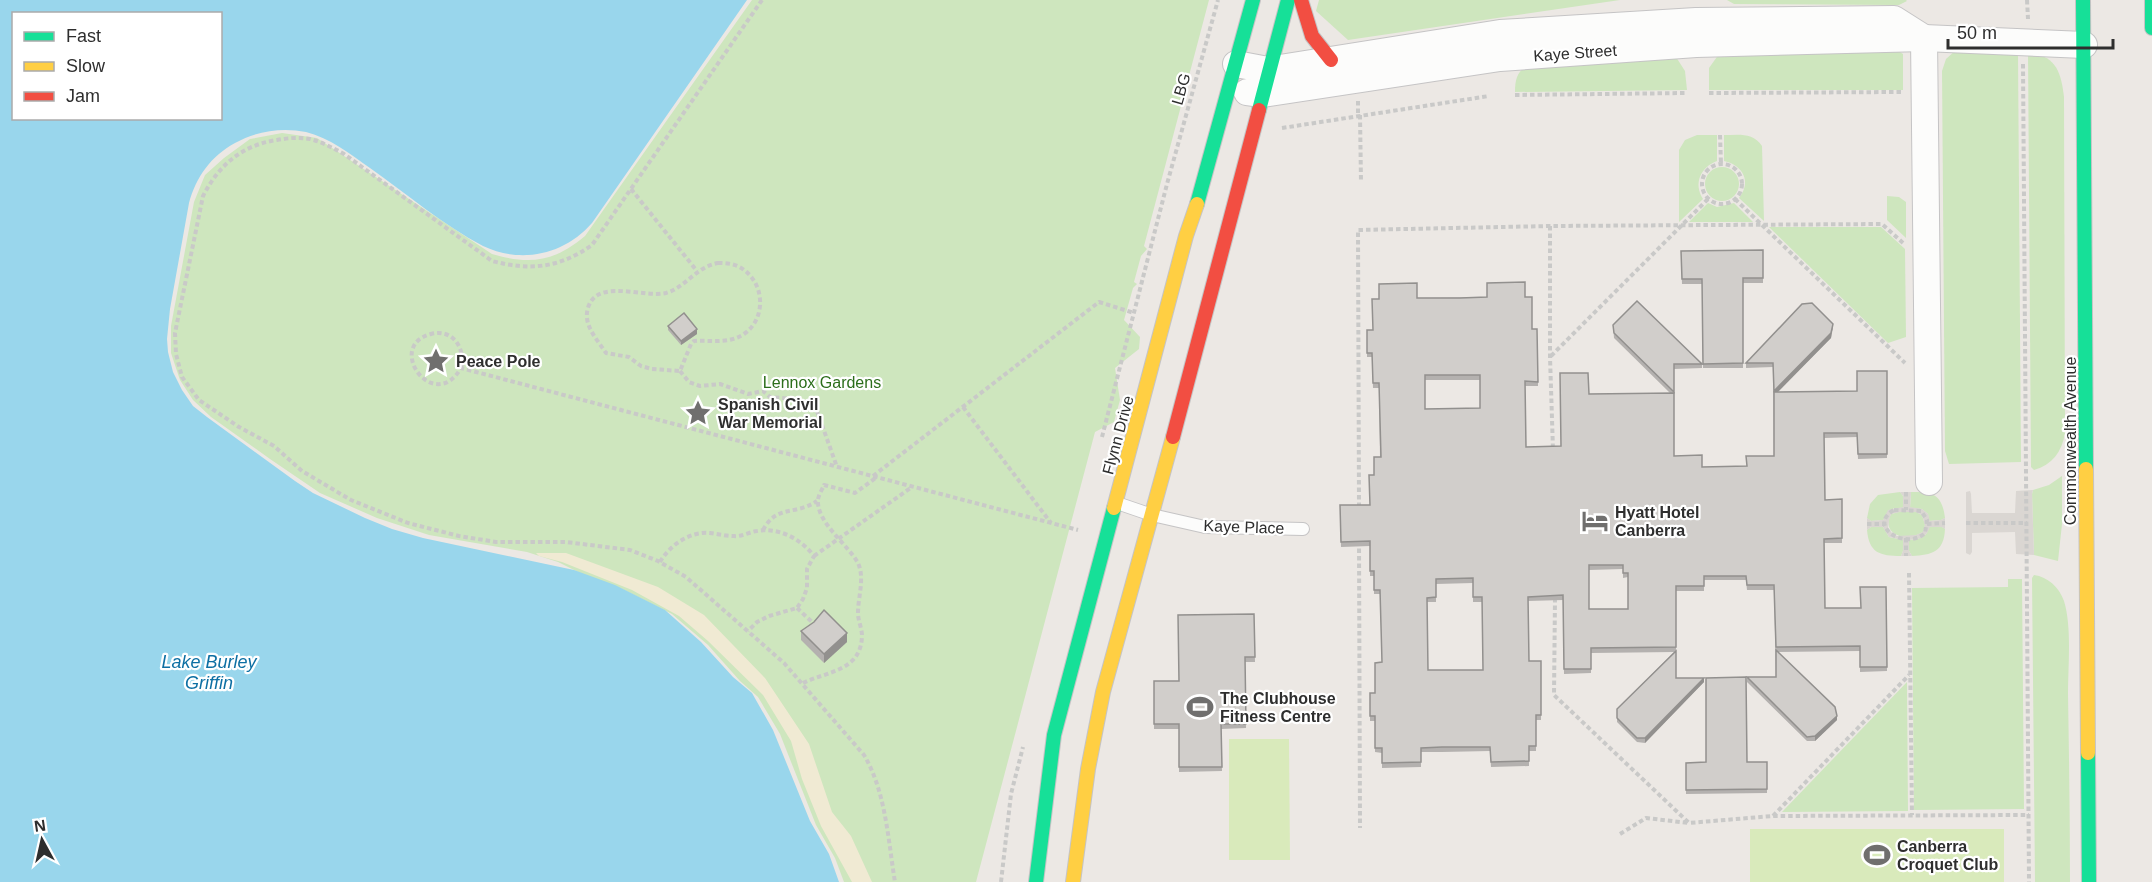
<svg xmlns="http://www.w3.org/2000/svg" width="2152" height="882" viewBox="0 0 2152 882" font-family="Arial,sans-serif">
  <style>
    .green { fill: #cee6be }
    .sand { fill: #f0ead3 }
    .pitch { fill: #d9eabb }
    .plaza { fill: #dad6d2; fill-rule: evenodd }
    .water { fill: #99d6ec; fill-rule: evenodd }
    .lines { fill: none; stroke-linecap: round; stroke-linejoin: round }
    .lane-casing { stroke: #c5c4c5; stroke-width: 14 }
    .street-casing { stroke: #c5c4c5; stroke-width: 28 }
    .fast-casing { stroke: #c5c4c5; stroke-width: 16 }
    .slow-casing { stroke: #c5c4c5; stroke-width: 16 }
    .jam-casing { stroke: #c5c4c5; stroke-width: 16 }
    .path { stroke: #c9c9c8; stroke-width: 4; stroke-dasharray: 4.5 3; stroke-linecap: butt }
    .lane { stroke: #fcfcfb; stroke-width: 12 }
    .street { stroke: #fcfcfb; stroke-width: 26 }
    .fast { stroke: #16e098; stroke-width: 14 }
    .slow { stroke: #ffcf43; stroke-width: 14 }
    .jam { stroke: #f24e42; stroke-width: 14 }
    .wall { fill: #b4b1af; fill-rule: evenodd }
    .shaded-wall { fill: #92908e }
    .building { fill: #d1cecb; stroke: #92908e; stroke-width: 1.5; fill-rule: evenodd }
    .labels { text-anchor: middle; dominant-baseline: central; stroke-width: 4.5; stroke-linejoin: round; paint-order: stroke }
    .street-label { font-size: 16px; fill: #2e2e2e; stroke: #fff }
    .poi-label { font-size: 16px; font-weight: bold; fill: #2e2e2e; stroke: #fff; text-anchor: start }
    .park-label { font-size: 16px; fill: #2c6e1b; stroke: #fff }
    .water-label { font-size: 18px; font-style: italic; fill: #0d6fa3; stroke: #fff }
  </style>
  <rect width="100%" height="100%" fill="#ece8e4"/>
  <g class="green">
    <path d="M752,0H1209L1144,246L1147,249L1141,256L1134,282L1137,284L1133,288L1124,320L1140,337L1139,349L1115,368L1120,400L1114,422L1095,432L976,882H844L835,858L816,825L780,734L758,697L740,681L708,645L672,614L622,589L580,573L558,562L527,552L429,535L377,518L320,493L270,459L211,417L193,400L180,380L171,353V326L194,202L205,175L224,158L250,139L282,133L317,138L492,254C530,265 554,262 585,236Z"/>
    <path d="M1319,0H1620L1348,40L1316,11Z"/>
    <path d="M1727,0H1906L1907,1L1899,5L1734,4Z"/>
    <path d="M1956,50L2018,53L2021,462L1949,464L1945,451L1942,71L1946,59Z"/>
    <path d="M1898,51L1903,54V90H1709V68L1719,54Z"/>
    <path d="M2028,53C2056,55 2061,72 2064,97L2065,433C2062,452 2052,465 2034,470L2031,467Z"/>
    <path d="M1676,57L1685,71L1687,90L1515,92C1515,79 1517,72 1528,65Z"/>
    <path d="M1697,135H1717V161C1701,167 1693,183 1703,199L1679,222V150L1685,140Z"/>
    <path d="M1724,135C1739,135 1753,132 1762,146L1764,221L1739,198C1752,182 1743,165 1724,161Z"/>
    <circle cx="1722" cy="184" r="17"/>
    <path d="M1887,196L1899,197L1906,202V238L1887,220Z"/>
    <path d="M1708,203L1717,207L1734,203L1753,222H1689Z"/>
    <path d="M1769,227H1881L1905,249L1906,337L1888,343Z"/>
    <path d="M2062,476V524L2058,561L2034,555L2032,494L2033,490L2049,485Z"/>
    <path d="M1900,492L1903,496V508H1894L1883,520L1871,521L1867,518L1870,504L1878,495Z"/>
    <path d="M1911,492C1933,492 1942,494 1945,518L1941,520L1929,521L1928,514L1922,509L1910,508Z"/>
    <path d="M1899,512H1916L1922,515L1925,525L1923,532C1908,542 1880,536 1891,514Z"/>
    <path d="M1871,527H1883L1889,537L1903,540V551L1901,556C1880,556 1869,553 1867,530Z"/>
    <path d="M1929,527H1942L1945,529C1944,552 1932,555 1912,556L1909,551V540C1919,539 1927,538 1929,527Z"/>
    <path d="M2034,575C2048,577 2059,587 2064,601C2072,627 2068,665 2068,693C2069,756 2070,819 2070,882H2035L2032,578Z"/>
    <path d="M2008,579H2022L2024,809L1914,810L1912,588L2008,587Z"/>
    <path d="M1907,682L1908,811L1782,812Z"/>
  </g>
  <path class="sand" d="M536,553H566L658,587L704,615L765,678L809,744L832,812L851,836L872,882H852L821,826L802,779L791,741L763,695L708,641L679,616L632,590L562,562L539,556Z"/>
  <g class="pitch">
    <path d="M1229,739H1289L1290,860H1229Z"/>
    <rect x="1750" y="829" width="254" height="53"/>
  </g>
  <g class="plaza">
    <path d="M2033,490L2032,494L2034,555L2016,554L2015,532L1972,533V552L1970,555L1966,553V492L1970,491L1971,494L1972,513H2015L2016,491Z"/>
    <path d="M1900,492H1911L1910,507L1922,509L1928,514L1930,521L1941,520L1945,518V529L1942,527H1930L1927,533L1922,538L1909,540V551L1912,556H1901L1903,551V540L1889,537L1883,527H1871L1867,530V518L1871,521L1883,520L1888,510L1903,507V496ZM1899,512H1916L1922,515L1925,525L1923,532L1916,535L1897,536L1892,533L1888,528L1889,520L1891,514Z"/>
  </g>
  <path class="water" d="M0,0H747L592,223C564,255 521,264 483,246C443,225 407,194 370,168C350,154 330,138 306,132C282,127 257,131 235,143C211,156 196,177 189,203L170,309L167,339L168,352L173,372L182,390L193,406L207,417L295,481L313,493L365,518L392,529L423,538L574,570L615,585L665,610L701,642L733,677L752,693L773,730L810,821L829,854L839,882H0ZM14,14H220V118H14Z"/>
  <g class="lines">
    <g class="lane-casing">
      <path id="lane" d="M1117,503L1152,515L1205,527L1303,529"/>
    </g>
    <g class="street-casing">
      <g id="street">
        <path d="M1924,38L1929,482"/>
        <path d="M1236,64L1268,70L1500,33L1696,21L1894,19L1924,38"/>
        <path d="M1247,92L1262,94L1500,58L1696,44L1924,38L2084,45"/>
      </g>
    </g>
    <g class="fast-casing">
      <g id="fast">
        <path d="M2083,0L2086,469"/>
        <path d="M2152,0V28"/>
        <path d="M1259,110L1288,0"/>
        <path d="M1197,204L1253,0"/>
        <path d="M2088,753L2089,882"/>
        <path d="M1036,882L1054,735L1114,508"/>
      </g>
    </g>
    <g class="slow-casing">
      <g id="slow">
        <path d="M2086,469L2088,753"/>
        <path d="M1114,508L1186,236L1197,204"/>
        <path d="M1073,882L1088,769L1103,692L1173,437"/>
      </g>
    </g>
    <g class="jam-casing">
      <g id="jam">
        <path d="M1301,0L1312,36L1331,60"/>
        <path d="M1173,437L1259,110"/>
      </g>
    </g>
    <g class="path">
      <path d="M762,0L592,245C559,268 531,271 492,261L344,154C333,148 322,142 310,139C299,137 288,138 277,140C242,145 219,165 203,196L175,333L176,354L182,377L199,400L239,427L274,446L302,471L351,500L408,523L459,536L496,542H566L630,550L658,561L686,577L784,663L864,755C886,792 888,840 895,882"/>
      <path d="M2027,0L2028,19"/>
      <path d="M2023,64L2029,882"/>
      <path d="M1709,93L1902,92"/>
      <path d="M1515,95L1687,93"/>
      <path d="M1358,101V116"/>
      <path d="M1360,115L1361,182"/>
      <path d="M1282,128L1489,96"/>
      <path d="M1720,135L1721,164"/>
      <circle cx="1722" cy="184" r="20"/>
      <path d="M631,189L697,271"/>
      <path d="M1735,199L1905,363"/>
      <path d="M1550,226V357L1553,450"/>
      <path d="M718,263C727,263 737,264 744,270C765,285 766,319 744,334C729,344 711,340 694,341L691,344L680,371L652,369L641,366L629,357L606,353C596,338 580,322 590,303C602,280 646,298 666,293C686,287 696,267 718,263Z"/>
      <path d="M1551,356L1708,199"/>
      <path d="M461,368C466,349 453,328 431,334C384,346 434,415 461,368L1078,530"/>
      <path d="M680,371L689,382L700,386L720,384L748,394L763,391L770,397L794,399L817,411L837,467"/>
      <path d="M963,407L1051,523"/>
      <path d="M1102,437L1167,184L1218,0"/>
      <path d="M873,476L1099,302L1134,313"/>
      <path d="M1906,492V510"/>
      <path d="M1359,507L1358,230L1550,226L1882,224L1903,243"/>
      <path d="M1894,510L1921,511L1927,520L1925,533C1906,551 1866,526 1894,510Z"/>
      <path d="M1966,523H2027"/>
      <path d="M1867,524H1885"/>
      <path d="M1927,524L1945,523"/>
      <path d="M763,530C777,504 795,516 817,501"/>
      <path d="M1906,538V556"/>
      <path d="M1359,541L1360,828"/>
      <path d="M814,556L912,487"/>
      <path d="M660,562C670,545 690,531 710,533C718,534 726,536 734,536C741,537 749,532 757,531C779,527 801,539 814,556L807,569V588L803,599L797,608L769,616L757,622L748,631"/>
      <path d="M1909,573L1912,815"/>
      <path d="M1555,598L1554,695L1689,823L1773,816L2029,815"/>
      <path d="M797,608L812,622"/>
      <path d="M803,683C828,671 861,671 862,636C862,628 858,621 858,613C858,597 865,578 858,563C848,545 819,524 818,503C817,497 822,490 824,485L855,493L877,477"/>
      <path d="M1773,816L1909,675"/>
      <path d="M1620,834L1646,818L1689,823"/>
      <path d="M1001,882L1011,794L1023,747"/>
    </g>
    <use href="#lane" class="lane"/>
    <use href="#street" class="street"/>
    <use href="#fast" class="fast"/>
    <use href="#slow" class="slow"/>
    <use href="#jam" class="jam"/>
  </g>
  <g class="wall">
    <path d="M1763,250V283H1743V368H1703L1702,284H1682L1681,251Z"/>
    <path d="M1525,297L1532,329L1538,382V386H1525L1526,447L1561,446L1589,394L1670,393L1614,338L1613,325L1702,364V368L1674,369V456L1702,467L1746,466L1774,456L1773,367L1746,368V363L1833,328L1831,338L1777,392L1857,391L1887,371V458L1858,459L1857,437L1824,438L1825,500L1842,538V543H1824L1825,608H1861L1886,587L1887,671L1860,672V651L1777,652L1837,720L1815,741H1807L1747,682V677H1776L1774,590H1747L1746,580H1704V591H1676V678L1704,682L1645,743L1637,742L1617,722V709L1674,652L1591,653V673L1564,674L1563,600L1528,601L1529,661H1541V720H1536V751H1529V766L1491,767L1490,751L1442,752H1421V767L1382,768V753L1375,752V721H1370V693H1375L1382,662L1380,594H1374V576H1370V546L1341,547L1340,509L1370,505L1374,475L1380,457L1379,388H1373L1372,357H1367V330H1373L1417,298ZM1425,380H1480V408L1425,409ZM1623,569V578L1628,577V609H1589V570ZM1473,583V602H1482L1483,670H1428L1427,602H1436V584Z"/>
    <path d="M668,326L697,334L681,345L668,330Z"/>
    <path d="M1254,614L1255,662H1245L1246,728L1221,729L1222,771L1179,772V729H1154V681H1179Z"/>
    <path d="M814,622L847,642L824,663L801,640V631Z"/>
    <path d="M1767,762V793L1686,794V763Z"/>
  </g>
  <g class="shaded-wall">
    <path d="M1833,324L1831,338L1774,396V391Z"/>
    <path d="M697,329V334L681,345V341Z"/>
    <path d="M847,633V642L824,663V654Z"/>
    <path d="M1704,678V682L1645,743V738Z"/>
    <path d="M1837,716V720L1815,741V736Z"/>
  </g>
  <g class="building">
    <path d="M1763,250V278H1743V363L1703,364L1702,279H1682L1681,251Z"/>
    <path d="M1525,282V297H1532V329H1537L1538,382L1525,381L1526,447L1561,446L1560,373H1588L1589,394L1674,393V456L1702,455V467L1747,466L1746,456H1774V392L1857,391V371H1887V454H1858L1857,433H1824L1825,500L1842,499V538L1824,539L1825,608H1861L1860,587H1886L1887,667H1860V646L1776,647L1774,585H1747L1746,576H1704V586H1676V647L1591,648V669H1564L1563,595L1528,597L1529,661H1541V715H1536V746H1529V761L1491,762L1490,747H1442L1421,748V762L1382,763V748H1375V716H1370V693H1375V663L1382,662L1380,590H1374V571H1370V541L1341,542L1340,505H1370L1369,475H1374V457H1381L1379,383H1373L1372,353H1367V330H1373L1372,299H1379V284L1417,283V298H1460L1487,297V283ZM1425,375H1480V408L1425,409ZM1589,565H1623V573H1628V609H1589ZM1473,578V597H1482L1483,670H1428L1427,598L1436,597V579Z"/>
    <path d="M1637,301L1702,364H1674V392L1614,333L1613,325Z"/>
    <path d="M1812,303L1833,324L1831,333L1774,391L1773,363H1746L1802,304Z"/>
    <path d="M684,313L697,329L681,341L668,326Z"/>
    <path d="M824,610L847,633L824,654L801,631L814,622Z"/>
    <path d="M1254,614L1255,657H1245L1246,724H1221L1222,767H1179V724H1154V681H1179L1178,615Z"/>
    <path d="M1776,650L1835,707L1837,716L1815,736L1807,737L1747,677H1776Z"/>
    <path d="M1676,651V678H1704L1645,738H1637L1617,718V709Z"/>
    <path d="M1746,677L1747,762H1767V789L1686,790V763L1706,762V678Z"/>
  </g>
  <defs>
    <g id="sight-bare" transform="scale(2.07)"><path d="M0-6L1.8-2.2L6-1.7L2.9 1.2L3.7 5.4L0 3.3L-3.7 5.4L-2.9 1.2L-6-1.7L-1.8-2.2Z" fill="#706f6e" stroke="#fff" stroke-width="2.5" paint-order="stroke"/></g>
    <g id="hotel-bare" transform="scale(2.07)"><path d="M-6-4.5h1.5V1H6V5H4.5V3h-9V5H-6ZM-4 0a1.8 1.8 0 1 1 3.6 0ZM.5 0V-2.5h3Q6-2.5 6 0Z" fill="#706f6e" stroke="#fff" stroke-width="2.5" paint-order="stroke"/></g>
    <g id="stadium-bare" transform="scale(2.07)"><path d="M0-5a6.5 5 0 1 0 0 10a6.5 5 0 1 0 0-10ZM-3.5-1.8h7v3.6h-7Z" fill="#706f6e" stroke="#fff" stroke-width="2.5" paint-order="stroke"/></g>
  </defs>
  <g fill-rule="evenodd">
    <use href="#sight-bare" x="436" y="361"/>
    <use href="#sight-bare" x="698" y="413"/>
    <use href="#hotel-bare" x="1595" y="521"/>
    <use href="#stadium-bare" x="1200" y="707"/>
    <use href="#stadium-bare" x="1877" y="855"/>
  </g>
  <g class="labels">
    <g class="street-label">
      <text transform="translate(1575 53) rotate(-4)">Kaye Street</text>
      <text transform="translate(1181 89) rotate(-74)">LBG</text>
      <text transform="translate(1118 435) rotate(-75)">Flynn Drive</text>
      <text transform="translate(2070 441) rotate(-90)">Commonwealth Avenue</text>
      <text transform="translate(1244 527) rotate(2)">Kaye Place</text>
    </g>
    <g class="poi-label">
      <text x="456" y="361">Peace Pole</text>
      <text x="718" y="404">Spanish Civil<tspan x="718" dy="18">War Memorial</tspan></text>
      <text x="1615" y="512">Hyatt Hotel<tspan x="1615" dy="18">Canberra</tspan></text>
      <text x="1220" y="698">The Clubhouse<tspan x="1220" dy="18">Fitness Centre</tspan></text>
      <text x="1897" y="846">Canberra<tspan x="1897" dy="18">Croquet Club</tspan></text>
    </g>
    <g class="park-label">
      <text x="822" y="382">Lennox Gardens</text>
    </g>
    <g class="water-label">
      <text x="209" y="662">Lake Burley<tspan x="209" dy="21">Griffin</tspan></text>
    </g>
  </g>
  <rect x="12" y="12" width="210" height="108" fill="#ffffff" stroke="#ababab" stroke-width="1.5"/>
  <rect x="24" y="32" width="30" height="9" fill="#16e098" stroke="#ababab" stroke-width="1.5"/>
  <text x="66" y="42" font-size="18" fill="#2e2e2e">Fast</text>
  <rect x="24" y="62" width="30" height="9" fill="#ffcf43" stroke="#ababab" stroke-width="1.5"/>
  <text x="66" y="72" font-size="18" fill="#2e2e2e">Slow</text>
  <rect x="24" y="92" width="30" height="9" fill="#f24e42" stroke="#ababab" stroke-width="1.5"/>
  <text x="66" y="102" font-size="18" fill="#2e2e2e">Jam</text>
  <g transform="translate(42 840) rotate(352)" stroke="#ffffff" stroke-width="4.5" paint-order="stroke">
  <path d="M0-4.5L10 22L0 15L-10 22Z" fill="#2e2e2e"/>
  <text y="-9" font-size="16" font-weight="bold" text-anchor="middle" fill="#2e2e2e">N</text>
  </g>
  <path d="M1948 39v9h165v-9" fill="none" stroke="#2e2e2e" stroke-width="3"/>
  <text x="1957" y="39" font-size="18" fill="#2e2e2e" stroke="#ffffff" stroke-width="4.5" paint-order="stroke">50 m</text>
</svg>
